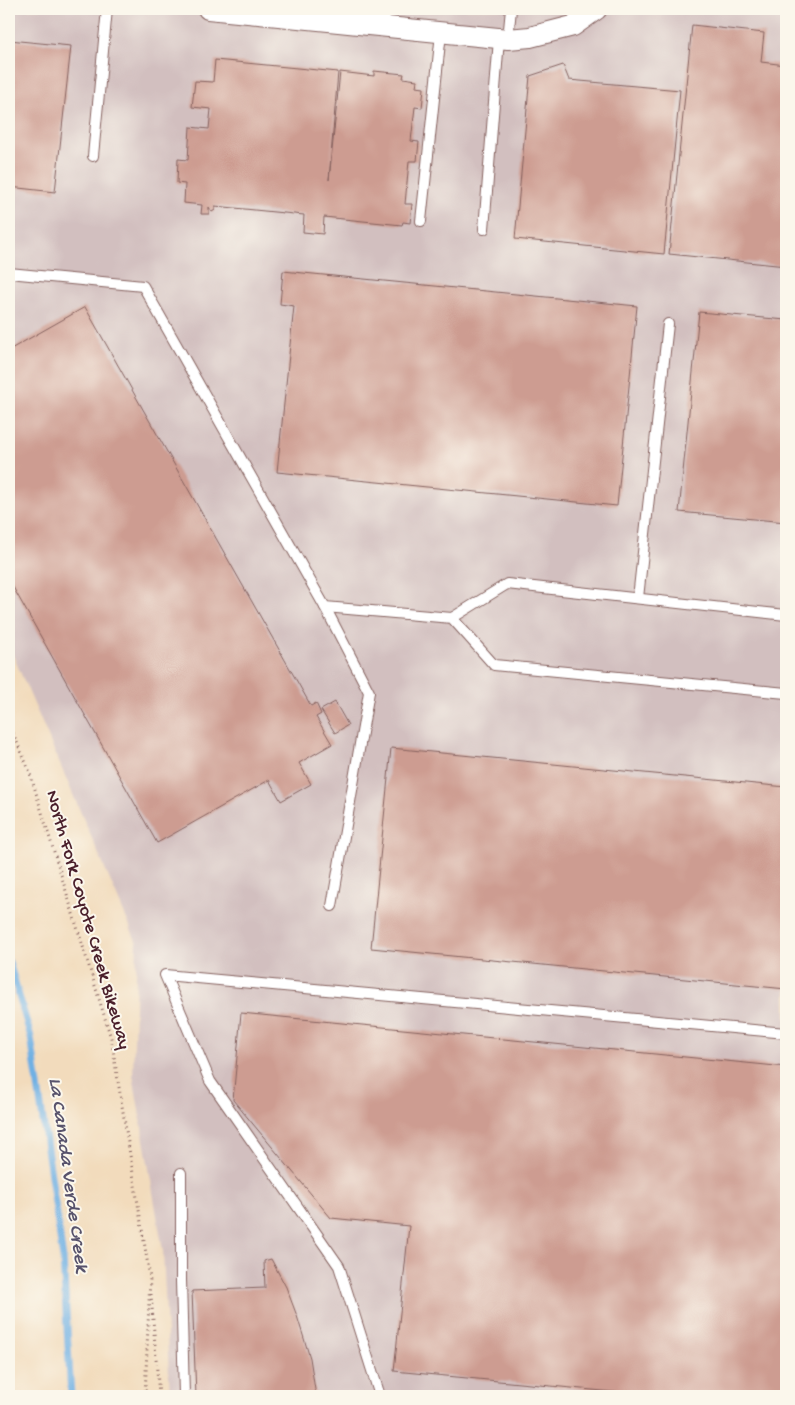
<svg xmlns="http://www.w3.org/2000/svg" width="795" height="1405" viewBox="0 0 795 1405" font-family="'Gochi Hand',sans-serif">
  <style>
    .industrial { fill: #d2bfbf }
    .lines { fill: none; stroke-linecap: round; stroke-linejoin: round }
    .stream { stroke: #70b0e3; stroke-width: 7 }
    .building { fill: #cd9c91 }
    .service-casing { stroke: #85615e; stroke-width: 12 }
    .minor-casing { stroke: #85615e; stroke-width: 22 }
    .path { stroke: #85615e; stroke-width: 3; stroke-dasharray: 1 4; stroke-linecap: butt }
    .service { stroke: #fff; stroke-width: 10 }
    .minor { stroke: #fff; stroke-width: 20 }
    .labels { text-anchor: middle; dominant-baseline: central; stroke-width: 4; stroke-linejoin: round; paint-order: stroke }
    .street-label { font-size: 19px; fill: #4a1f2b; stroke: #fbf7ec }
    .water-label { font-size: 20px; font-style: italic; fill: #57526b; stroke: #fbf7ec }
  </style>
  <rect width="100%" height="100%" fill="#fbf7ec"/>
  <filter id="ink" filterUnits="userSpaceOnUse"><feTurbulence type="fractalNoise" baseFrequency=".02" numOctaves="2"/><feDisplacementMap in="SourceGraphic" scale="10" xChannelSelector="R" yChannelSelector="G"/><feConvolveMatrix kernelMatrix="1 2 1 2 8 2 1 2 1" color-interpolation-filters="sRGB"/></filter>
  <filter id="wash" filterUnits="userSpaceOnUse"><feTurbulence type="fractalNoise" baseFrequency=".0096" numOctaves="4" result="noise"/><feDisplacementMap in="SourceGraphic" scale="20" xChannelSelector="R" yChannelSelector="G"/><feGaussianBlur stdDeviation="1.12" result="paint"/><feColorMatrix in="noise" values="0 0 0 0 0 0 0 0 0 0 0 0 0 0 0 0 0 1.4 0 .05"/><feComposite in="paint" operator="in"/></filter>
  <g filter="url(#wash)">
    <rect width="100%" height="100%" fill="#f2dbbc"/>
    <path class="industrial" d="M9,9H786V1396H170L163,1251L133,1075L137,943L9,646Z"/>
    <g class="lines">
      <path class="stream" d="M9,962L31,1037L63,1259L71,1396"/>
    </g>
    <g id="blocks">
      <g class="building">
        <path d="M692,25L764,33L761,62L786,65V266L669,254Z"/>
        <path d="M9,40L71,46L55,192L9,187Z"/>
        <path d="M215,60L338,72L329,180L340,72L374,76V71L404,74L403,78L417,80L416,87L424,88L422,108L415,107L411,141L419,142L417,161H409L405,204H412L410,223L403,222L402,225L324,217L323,234L303,232L304,215L215,206V210L212,212L209,207V214H201L202,205L184,203L185,184L177,183L178,159L188,160L190,127L209,129L211,109L192,107L195,81L213,82Z"/>
        <path d="M563,65L569,80L680,90L664,254L515,239L530,76Z"/>
        <path d="M283,271L637,306L617,506L277,472L294,306L280,304Z"/>
        <path d="M85,307L311,706L316,703L321,714L316,717L332,744L299,763L311,784L281,801L269,780L157,843L9,580V350Z"/>
        <path d="M699,312L786,320V522L679,512Z"/>
        <path d="M335,702L348,725L335,733L321,710Z"/>
        <path d="M391,748L786,787V989L371,948Z"/>
        <path d="M241,1013L786,1067V1396H655L394,1371L409,1226L331,1218L233,1100Z"/>
        <path d="M271,1259L286,1287L297,1316L310,1358L316,1396H196L192,1291L265,1288L264,1261Z"/>
      </g>
    </g>
  </g>
  <g filter="url(#ink)">
    <use href="#blocks" fill-opacity="0" stroke="#85615e" stroke-width="1"/>
    <g class="lines">
      <g class="service-casing">
        <g id="service">
          <path d="M508,39L511,9"/>
          <path d="M93,156L107,9"/>
          <path d="M421,221L441,33"/>
          <path d="M484,229L499,39"/>
          <path d="M9,273L143,286L325,607L452,618L507,584L786,615"/>
          <path d="M638,598L668,324"/>
          <path d="M325,607L369,692L332,906"/>
          <path d="M452,618L494,665L786,693"/>
          <path d="M181,1173V1280L184,1396"/>
          <path d="M380,1396L339,1266L210,1081L165,975L786,1033"/>
        </g>
      </g>
      <g class="minor-casing">
        <path id="minor" d="M208,9L508,39L530,37L573,26L597,9"/>
      </g>
      <g class="path">
        <path d="M9,724L29,770L111,1038L150,1278L145,1396"/>
        <path d="M151,1294L159,1396"/>
      </g>
      <use href="#service" class="service"/>
      <use href="#minor" class="minor"/>
    </g>
  </g>
  <g class="labels">
    <g class="street-label">
      <text transform="translate(87 920) rotate(74)">North Fork Coyote Creek Bikeway</text>
    </g>
    <g class="water-label">
      <text transform="translate(67 1175) rotate(82)">La Canada Verde Creek</text>
    </g>
  </g>
  <rect width="795" height="1405" fill="none" stroke="#fbf7ec" stroke-width="30"/>
</svg>
